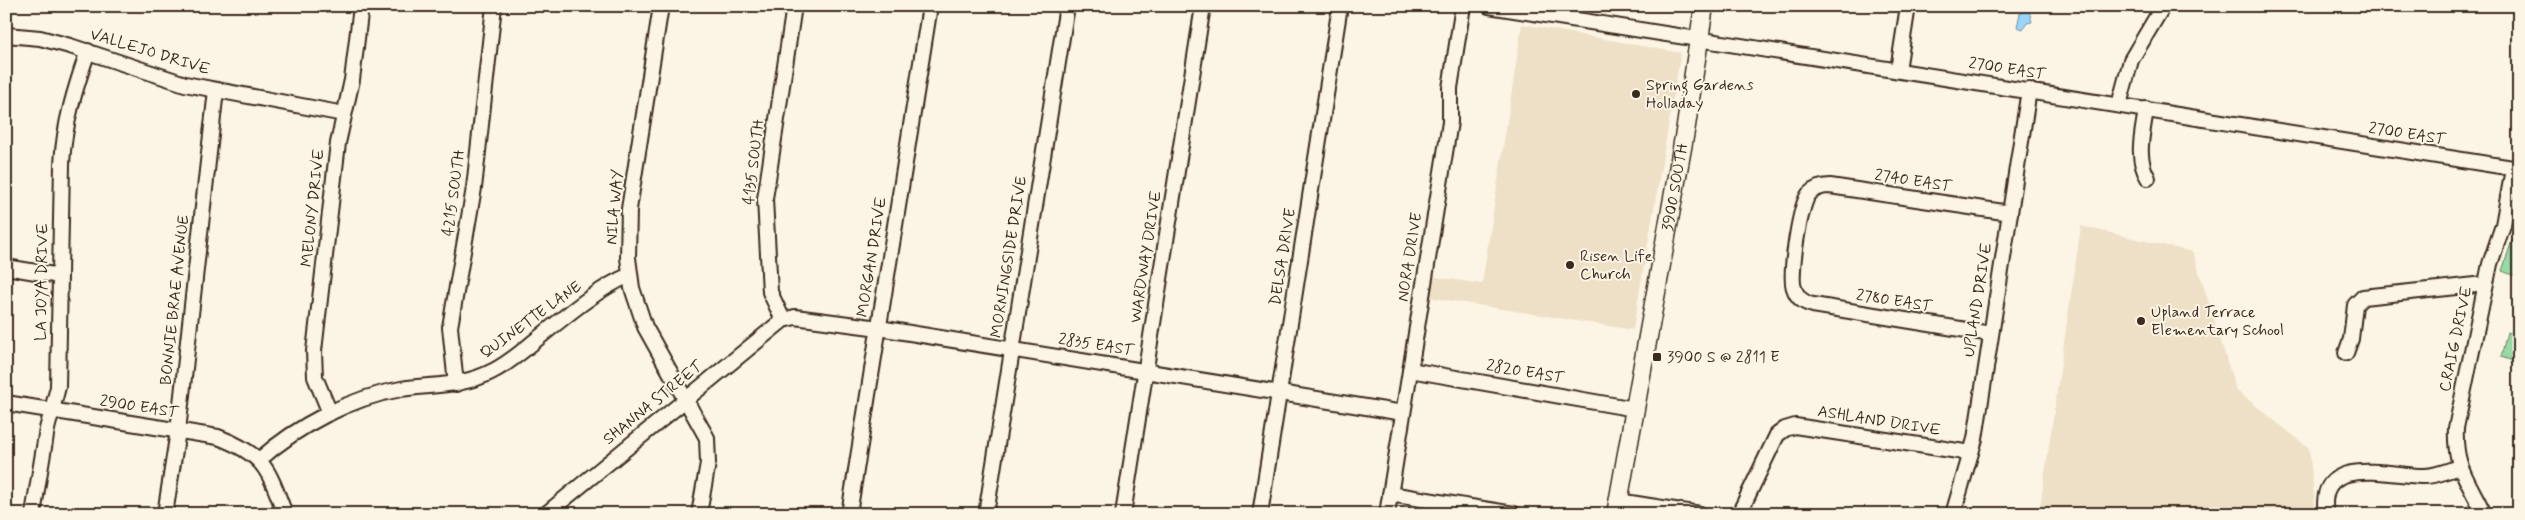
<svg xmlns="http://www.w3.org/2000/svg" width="2525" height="520" viewBox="0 0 2525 520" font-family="Mynerve,sans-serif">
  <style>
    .built { fill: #eee0c7 }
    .green { fill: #98daa5; stroke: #6a8262 }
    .water { fill: #9ad5fa; stroke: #7491a2 }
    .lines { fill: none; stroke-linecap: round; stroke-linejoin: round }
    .minor-casing { stroke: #3b2a1e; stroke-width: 18 }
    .major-casing { stroke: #3b2a1e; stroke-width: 21 }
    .minor { stroke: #fcf5e5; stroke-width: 14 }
    .major { stroke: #fcf5e5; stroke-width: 18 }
    .poi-dot { fill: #3b2a1e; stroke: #fcf5e5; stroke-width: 2 }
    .labels { text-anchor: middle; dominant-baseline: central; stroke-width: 4; stroke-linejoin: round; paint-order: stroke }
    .street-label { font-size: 16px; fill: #3b2a1e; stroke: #fcf5e5 }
    .poi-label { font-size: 16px; fill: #3b2a1e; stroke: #fcf5e5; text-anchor: start }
  </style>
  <rect width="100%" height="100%" fill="#fcf5e5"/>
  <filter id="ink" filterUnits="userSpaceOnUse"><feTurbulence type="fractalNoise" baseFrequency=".02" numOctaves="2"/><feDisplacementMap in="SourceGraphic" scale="10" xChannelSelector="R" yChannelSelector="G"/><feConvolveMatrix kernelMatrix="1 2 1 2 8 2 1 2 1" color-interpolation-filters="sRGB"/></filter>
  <g filter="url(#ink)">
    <g class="built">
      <path d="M1522,24L1681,53L1633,330L1427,297L1430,276L1482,284Z"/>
      <path d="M2081,226L2193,252L2236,390L2309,448L2316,514H2039Z"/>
    </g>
    <g class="green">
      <path d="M2515,231L2519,232L2518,277L2502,271Z"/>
      <path d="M2507,332L2519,335V363L2501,357Z"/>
    </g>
    <path class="water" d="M2029,11L2032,22L2027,23L2023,29L2017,27L2020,13Z"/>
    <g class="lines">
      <g class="minor-casing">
        <g id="minor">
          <path d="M661,6L629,209L628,258L632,288L645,327L707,438L708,463L699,514"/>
          <path d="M1489,6L2519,169"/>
          <path d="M6,35L40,38L70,46L185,84L344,114"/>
          <path d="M1898,70L1908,6"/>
          <path d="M2119,105L2131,60L2163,6"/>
          <path d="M2146,109C2143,133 2135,156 2148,178"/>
          <path d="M6,267L60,276"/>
          <path d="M783,320L770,292L765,199L794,6"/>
          <path d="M1991,334L1813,305C1804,303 1797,298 1794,288C1789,276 1800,204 1809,194C1815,188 1822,186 1830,186L2010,213"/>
          <path d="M2346,353L2351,339L2355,305L2363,297L2485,284"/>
          <path d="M1410,370L1635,409"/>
          <path d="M456,384L450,327L474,188L494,6"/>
          <path d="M6,403L218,437C265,455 268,469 285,514"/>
          <path d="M330,413L315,377L314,351L338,143L352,80L361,6"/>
          <path d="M259,460C297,426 350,398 401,389C433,384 463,387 493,371C509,363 523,351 536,340C563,318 598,288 630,275"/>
          <path d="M1390,494L1514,514"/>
          <path d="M1618,501L1700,514"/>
          <path d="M33,514L47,429L58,387L62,164C64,124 75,89 88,51"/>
          <path d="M165,514L178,431L216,90"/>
          <path d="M546,514L783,320L795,317L879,328L1403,413"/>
          <path d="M849,514L930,6"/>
          <path d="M986,514L1067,6"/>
          <path d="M1123,514L1203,6"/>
          <path d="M1260,514L1340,6"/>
          <path d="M1387,514L1450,122V88L1463,6"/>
          <path d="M1739,514L1777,435L1785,429L1795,426L1971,453"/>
          <path d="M1953,514L1975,439L2029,90"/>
          <path d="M2326,514C2316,454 2388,475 2421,476C2434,477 2446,471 2459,467"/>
          <path d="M2484,514C2468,480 2454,467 2456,428L2490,264L2503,225L2513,169"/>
        </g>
      </g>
      <g class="major-casing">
        <g id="major">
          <path id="s1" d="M1616,514L1686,126L1704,6"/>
        </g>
      </g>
      <use href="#minor" class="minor"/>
      <use href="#major" class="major"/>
    </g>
  </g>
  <g class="poi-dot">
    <circle cx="1636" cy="94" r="5"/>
    <circle cx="1570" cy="265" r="5"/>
    <circle cx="2141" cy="321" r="5"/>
    <rect x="1652" y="352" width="10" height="10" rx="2.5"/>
  </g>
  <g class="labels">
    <g class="street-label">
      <text transform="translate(150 52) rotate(17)">VALLEJO DRIVE</text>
      <text transform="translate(2007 69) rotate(9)">2700 EAST</text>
      <text transform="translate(2407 134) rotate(9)">2700 EAST</text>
      <text transform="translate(754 162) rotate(-83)">4135 SOUTH</text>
      <text transform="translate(1913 181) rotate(9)">2740 EAST</text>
      <text stroke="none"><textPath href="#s1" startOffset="332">3900 SOUTH</textPath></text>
      <text transform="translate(454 193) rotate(-82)">4215 SOUTH</text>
      <text transform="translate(615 207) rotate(-85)">NILA WAY</text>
      <text transform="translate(313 208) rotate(-84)">MELONY DRIVE</text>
      <text transform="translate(872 257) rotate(-81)">MORGAN DRIVE</text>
      <text transform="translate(1009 257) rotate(-81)">MORNINGSIDE DRIVE</text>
      <text transform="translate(1146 257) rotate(-81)">WARDWAY DRIVE</text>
      <text transform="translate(1283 257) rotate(-81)">DELSA DRIVE</text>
      <text transform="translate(1410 257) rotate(-81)">NORA DRIVE</text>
      <text transform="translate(42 282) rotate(-89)">LA JOYA DRIVE</text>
      <text transform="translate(175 300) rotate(-84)">BONNIE BRAE AVENUE</text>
      <text transform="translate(1978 300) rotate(-81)">UPLAND DRIVE</text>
      <text transform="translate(1894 301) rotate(9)">2780 EAST</text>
      <text transform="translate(531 320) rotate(-36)">QUINETTE LANE</text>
      <text transform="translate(2456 339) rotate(-78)">CRAIG DRIVE</text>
      <text transform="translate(1096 345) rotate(9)">2835 EAST</text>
      <text transform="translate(1525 372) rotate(10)">2820 EAST</text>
      <text transform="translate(653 403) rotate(-39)">SHANNA STREET</text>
      <text transform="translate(139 407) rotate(9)">2900 EAST</text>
      <text transform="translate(1879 421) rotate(9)">ASHLAND DRIVE</text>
    </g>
    <g class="poi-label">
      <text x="1646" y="85">Spring Gardens<tspan x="1646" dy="18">Holladay</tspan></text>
      <text x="1580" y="256">Risen Life<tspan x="1580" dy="18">Church</tspan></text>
      <text x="2151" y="312">Upland Terrace<tspan x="2151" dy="18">Elementary School</tspan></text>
      <text x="1667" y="357">3900 S @ 2811 E</text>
    </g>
  </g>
  <rect width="2525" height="520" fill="none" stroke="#fcf5e5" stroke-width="25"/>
  <rect x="12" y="12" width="2500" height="495" fill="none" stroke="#3b2a1e" stroke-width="2" filter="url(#ink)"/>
</svg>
